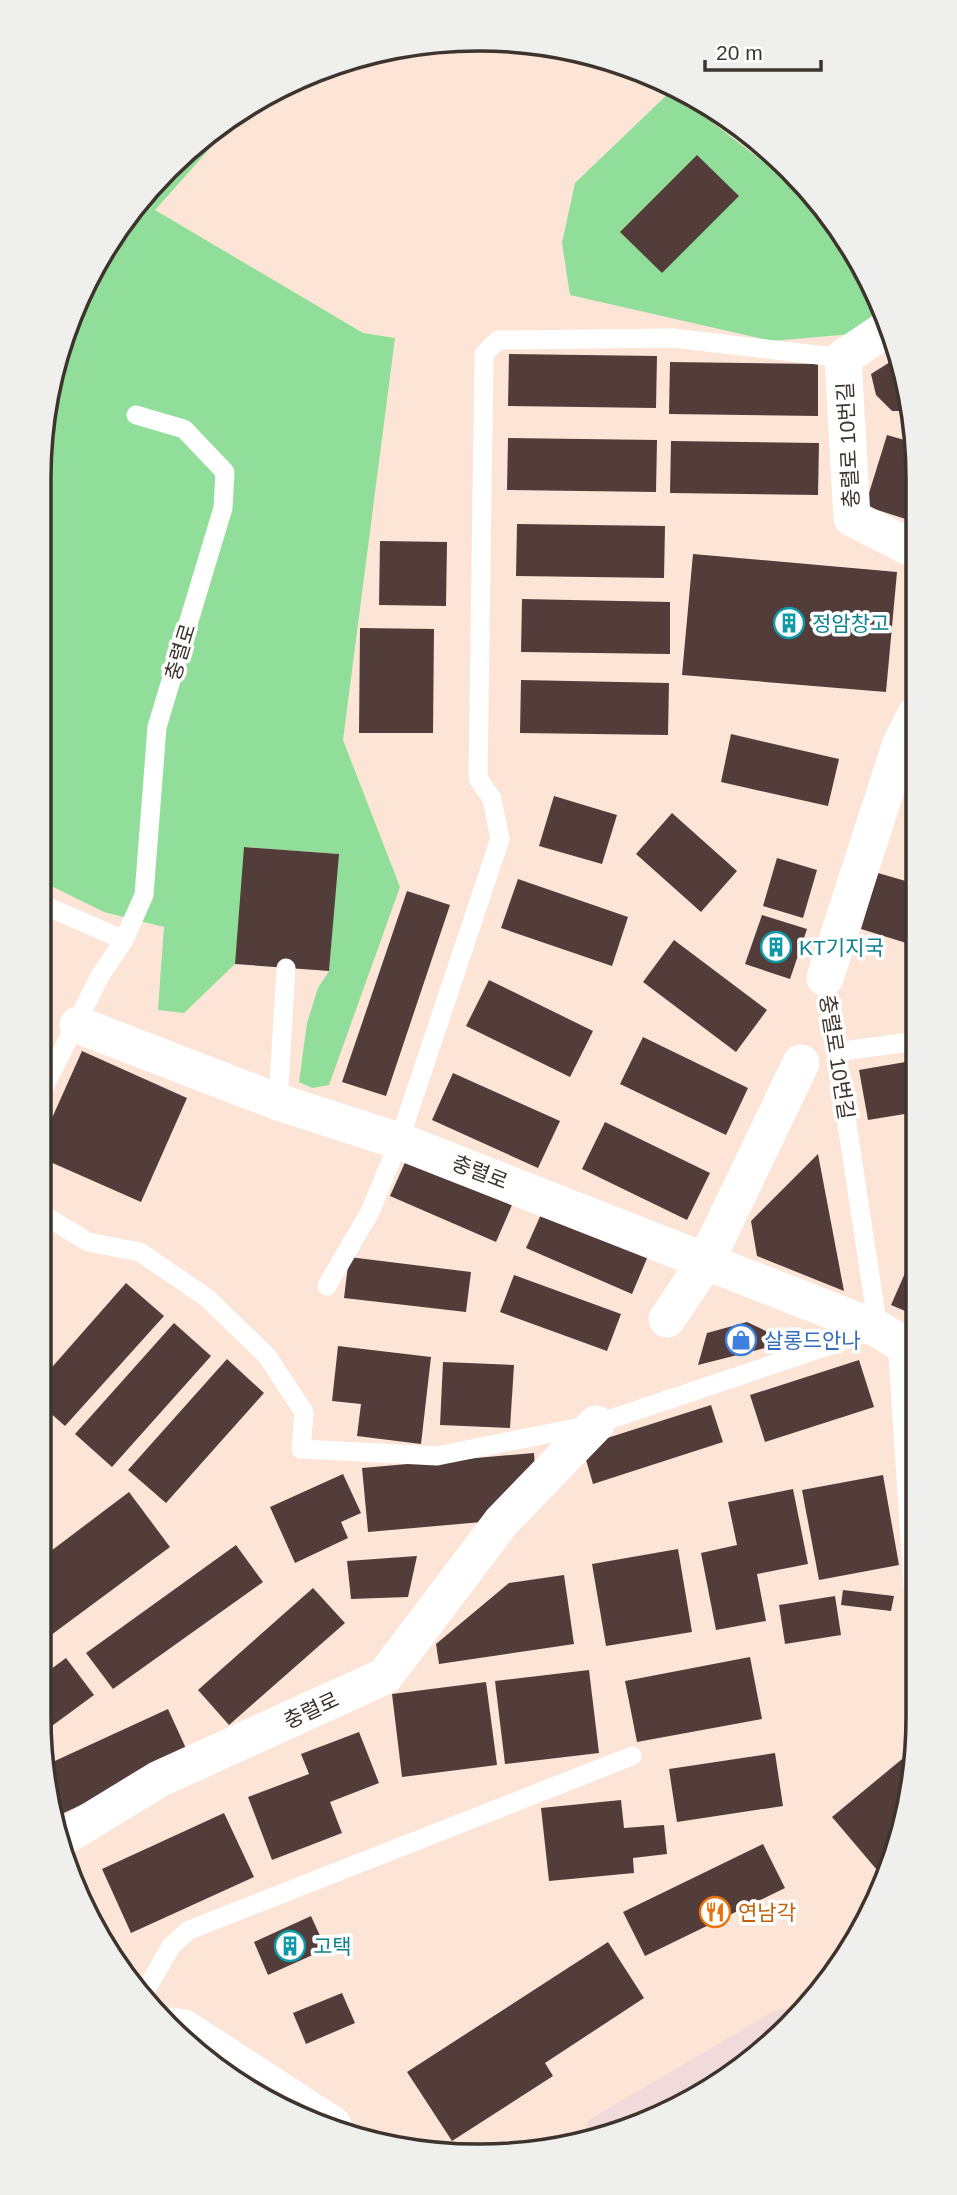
<svg xmlns="http://www.w3.org/2000/svg" width="957" height="2195" viewBox="0 0 957 2195" font-family="Helvetica,'Noto Sans KR',sans-serif">
  <style>
    .green { fill: #91de9b }
    .building { fill: #533d3b }
    .lines { fill: none; stroke-linecap: round; stroke-linejoin: round }
    .lane { stroke: #fff; stroke-width: 19 }
    .street { stroke: #fff; stroke-width: 37 }
    .secondary { stroke: #f1dada; stroke-width: 38 }
    .labels { text-anchor: middle; dominant-baseline: central; stroke-width: 7; stroke-linejoin: round; paint-order: stroke }
    .street-label { font-size: 21px; fill: #3d342e; stroke: #fff }
    .culture-label { font-size: 21px; fill: #0d838f; stroke: #fff; text-anchor: start }
    .shop-label { font-size: 21px; fill: #366cbe; stroke: #fff; text-anchor: start }
    .food-label { font-size: 21px; fill: #c56008; stroke: #fff; text-anchor: start }
    .rim { fill: none; stroke: #3d342e; stroke-width: 3.5 }
  </style>
  <rect width="100%" height="100%" fill="#fce5d6"/>
  <g class="green">
    <path d="M671,91L827,210L885,309L852,334L772,341L570,295L562,243L575,183Z"/>
    <path d="M230,126L155,210L363,333L395,338L343,740L400,887L329,1085L312,1088L299,1082L307,1023L318,988L329,971L338,854L245,847L235,964L184,1013L158,1010L164,927L104,912L39,880V478L62,337L148,188Z"/>
  </g>
  <g class="building">
    <path d="M702,102L723,113L736,125L732,130Z"/>
    <path d="M697,155L739,196L662,273L620,232Z"/>
    <path d="M509,354L657,356L656,408L508,406Z"/>
    <path d="M898,357L901,370L912,411H892L876,395L871,374Z"/>
    <path d="M670,362L818,364V416L669,414Z"/>
    <path d="M887,435L915,443V522L865,506Z"/>
    <path d="M508,438L657,440L656,492L507,490Z"/>
    <path d="M671,441L819,443L818,495L670,493Z"/>
    <path d="M517,524L665,526L664,578L516,576Z"/>
    <path d="M380,541L447,542L446,606L379,605Z"/>
    <path d="M693,554L897,572L886,692L682,675Z"/>
    <path d="M522,599L670,602V654L521,652Z"/>
    <path d="M360,628L434,629L433,733H359Z"/>
    <path d="M521,680L669,683L668,735L520,733Z"/>
    <path d="M731,734L839,759L828,806L721,782Z"/>
    <path d="M554,796L617,815L602,864L539,846Z"/>
    <path d="M672,813L737,871L701,912L636,854Z"/>
    <path d="M244,847L339,854L329,971L235,964Z"/>
    <path d="M777,858L817,870L803,918L763,906Z"/>
    <path d="M878,873L916,884V946L861,929Z"/>
    <path d="M518,879L628,917L612,966L501,928Z"/>
    <path d="M407,891L450,905L386,1096L342,1082Z"/>
    <path d="M762,915L807,929L790,979L745,964Z"/>
    <path d="M674,940L767,1010L736,1052L643,982Z"/>
    <path d="M489,980L593,1031L570,1077L466,1026Z"/>
    <path d="M39,989L50,993L39,1020Z"/>
    <path d="M643,1037L748,1088L726,1135L620,1084Z"/>
    <path d="M82,1051L187,1098L141,1202L39,1157V1147Z"/>
    <path d="M917,1060V1112L868,1120L859,1070Z"/>
    <path d="M453,1073L560,1121L538,1168L432,1120Z"/>
    <path d="M605,1122L710,1173L687,1220L582,1169Z"/>
    <path d="M818,1154L844,1291L757,1256L751,1221Z"/>
    <path d="M407,1158L512,1205L496,1242L390,1196Z"/>
    <path d="M543,1210L648,1256L632,1294L526,1248Z"/>
    <path d="M913,1255L917,1257V1316L891,1305Z"/>
    <path d="M349,1257L471,1272L466,1312L344,1298Z"/>
    <path d="M514,1275L621,1314L607,1351L500,1312Z"/>
    <path d="M126,1283L164,1316L65,1426L39,1403V1382Z"/>
    <path d="M747,1322L789,1342L698,1365L707,1333Z"/>
    <path d="M174,1323L211,1356L112,1467L75,1434Z"/>
    <path d="M338,1346L431,1357L421,1444L357,1436L361,1404L332,1401Z"/>
    <path d="M227,1359L264,1393L166,1503L128,1470Z"/>
    <path d="M859,1360L874,1407L765,1442L750,1395Z"/>
    <path d="M443,1362L514,1365L510,1428L440,1425Z"/>
    <path d="M711,1405L723,1442L593,1484L582,1446Z"/>
    <path d="M534,1453L535,1470L482,1522L368,1532L362,1468Z"/>
    <path d="M343,1474L361,1513L341,1522L348,1538L295,1563L270,1507Z"/>
    <path d="M883,1475L899,1565L819,1580L802,1490Z"/>
    <path d="M793,1489L808,1564L757,1574L766,1621L716,1630L701,1553L737,1545L728,1502Z"/>
    <path d="M129,1492L170,1547L39,1644V1560Z"/>
    <path d="M236,1545L263,1582L113,1689L86,1653Z"/>
    <path d="M678,1549L692,1632L606,1646L592,1564Z"/>
    <path d="M417,1556L408,1597L351,1599L347,1561Z"/>
    <path d="M564,1575L574,1644L439,1664L436,1644L509,1583Z"/>
    <path d="M313,1588L345,1623L229,1725L198,1690Z"/>
    <path d="M843,1590L894,1596L891,1611L841,1605Z"/>
    <path d="M835,1596L841,1635L785,1644L779,1605Z"/>
    <path d="M750,1657L762,1719L637,1742L625,1681Z"/>
    <path d="M66,1658L94,1695L41,1734L39,1678Z"/>
    <path d="M589,1670L599,1753L505,1764L495,1681Z"/>
    <path d="M486,1682L497,1765L402,1777L392,1694Z"/>
    <path d="M168,1709L189,1755L55,1817L46,1765Z"/>
    <path d="M359,1732L379,1783L330,1802L342,1833L272,1860L248,1797L309,1774L301,1754Z"/>
    <path d="M913,1750L896,1855L877,1870L832,1817Z"/>
    <path d="M775,1753L783,1806L677,1822L669,1769Z"/>
    <path d="M621,1800L624,1828L664,1825L667,1854L633,1858L634,1873L549,1881L541,1808Z"/>
    <path d="M224,1813L254,1877L131,1933L102,1869Z"/>
    <path d="M763,1844L785,1888L645,1956L623,1912Z"/>
    <path d="M311,1916L326,1949L268,1975L254,1942Z"/>
    <path d="M608,1942L644,1998L545,2063L553,2076L452,2141L407,2072Z"/>
    <path d="M342,1993L355,2023L306,2044L293,2013Z"/>
  </g>
  <g class="lines">
    <g class="lane">
      <path d="M39,903L124,940"/>
      <path d="M836,1052L917,1041"/>
      <path d="M39,1097L100,976L124,940L144,895L157,727L223,508L225,472L184,429L136,415"/>
      <path d="M278,1102L286,968"/>
      <path d="M39,1212L88,1242L140,1252L207,1298L267,1356L304,1412L301,1449L437,1456L596,1424L878,1329L825,978"/>
      <path d="M327,1286L371,1210L399,1141L500,839L492,799L478,778L484,354L498,340L673,338L843,358"/>
      <path d="M897,1341L918,1661"/>
      <path d="M142,1997L171,1946L189,1930L632,1756"/>
    </g>
    <g class="street">
      <path d="M889,327L843,358L852,518L915,550"/>
      <path d="M825,978L900,746L916,714"/>
      <path d="M78,1025L278,1102L399,1141L878,1329L917,1353"/>
      <path d="M667,1319L706,1261L801,1063"/>
      <path d="M59,1840L159,1779L385,1676L502,1521L596,1424"/>
      <path d="M171,2026L184,2028L333,2125"/>
    </g>
    <path class="secondary" d="M604,2133L783,2028"/>
  </g>
  <defs>
    <g id="building-ring" transform="scale(1.575)"><circle r="9.5" fill="#fff" stroke="#0f9aa8" stroke-width="1.5"/><path d="M-4-6H4V6H1V3H-1V6H-4ZM-2.5-4.3h1.7v1.8h-1.7ZM.8-4.3h1.7v1.8H.8ZM-2.5-1h1.7V.8h-1.7ZM.8-1h1.7V.8H.8Z" fill="#0f9aa8"/></g>
    <g id="shop-ring" transform="scale(1.575)"><circle r="9.5" fill="#fff" stroke="#3f7fe0" stroke-width="1.5"/><path d="M-5-2.5h2.3a2.7 3.5 0 0 1 5.4 0H5L5.5 6h-11ZM-1.5-2.5h3a1.5 2.3 0 0 0-3 0Z" fill="#3f7fe0"/></g>
    <g id="restaurant-ring" transform="scale(1.575)"><circle r="9.5" fill="#fff" stroke="#e8710a" stroke-width="1.5"/><path d="M-5-6h1v4h1v-4h1v4h1v-4h1v5L-1.5 .5V6h-2V.5L-5-1ZM5-6V6H3V1.5H1.5Q1.5-4 5-6Z" fill="#e8710a"/></g>
  </defs>
  <g fill-rule="evenodd">
    <use href="#building-ring" x="789" y="623"/>
    <use href="#building-ring" x="776" y="947"/>
    <use href="#shop-ring" x="741" y="1340"/>
    <use href="#restaurant-ring" x="715" y="1912"/>
    <use href="#building-ring" x="290" y="1946"/>
  </g>
  <g class="labels">
    <g class="street-label">
      <text transform="translate(848 445) rotate(-93)">충렬로 10번길</text>
      <text transform="translate(180 652) rotate(-73)">충렬로</text>
      <text transform="translate(837 1057) rotate(81)">충렬로 10번길</text>
      <text transform="translate(480 1172) rotate(21)">충렬로</text>
      <text transform="translate(311 1710) rotate(-25)">충렬로</text>
    </g>
    <g class="culture-label">
      <text x="812" y="623">정암창고</text>
      <text x="799" y="947">KT기지국</text>
      <text x="313" y="1946">고택</text>
    </g>
    <g class="shop-label">
      <text x="764" y="1340">살롱드안나</text>
    </g>
    <g class="food-label">
      <text x="738" y="1912">연남각</text>
    </g>
  </g>
  <path d="M0 0H957V2195H0ZM478 51H479A427 427 0 0 1 906 478V1717A427 427 0 0 1 479 2144H478A427 427 0 0 1 51 1717V478A427 427 0 0 1 478 51Z" fill="#efefee" fill-rule="evenodd"/>
  <path class="rim" d="M478 51H479A427 427 0 0 1 906 478V1717A427 427 0 0 1 479 2144H478A427 427 0 0 1 51 1717V478A427 427 0 0 1 478 51Z"/>
  <path d="M705 60v10h116v-10" fill="none" stroke="#3d342e" stroke-width="3.5"/>
  <text x="716" y="60" font-size="21" fill="#3d342e" stroke="#ffffff" stroke-width="5" paint-order="stroke">20 m</text>
</svg>
